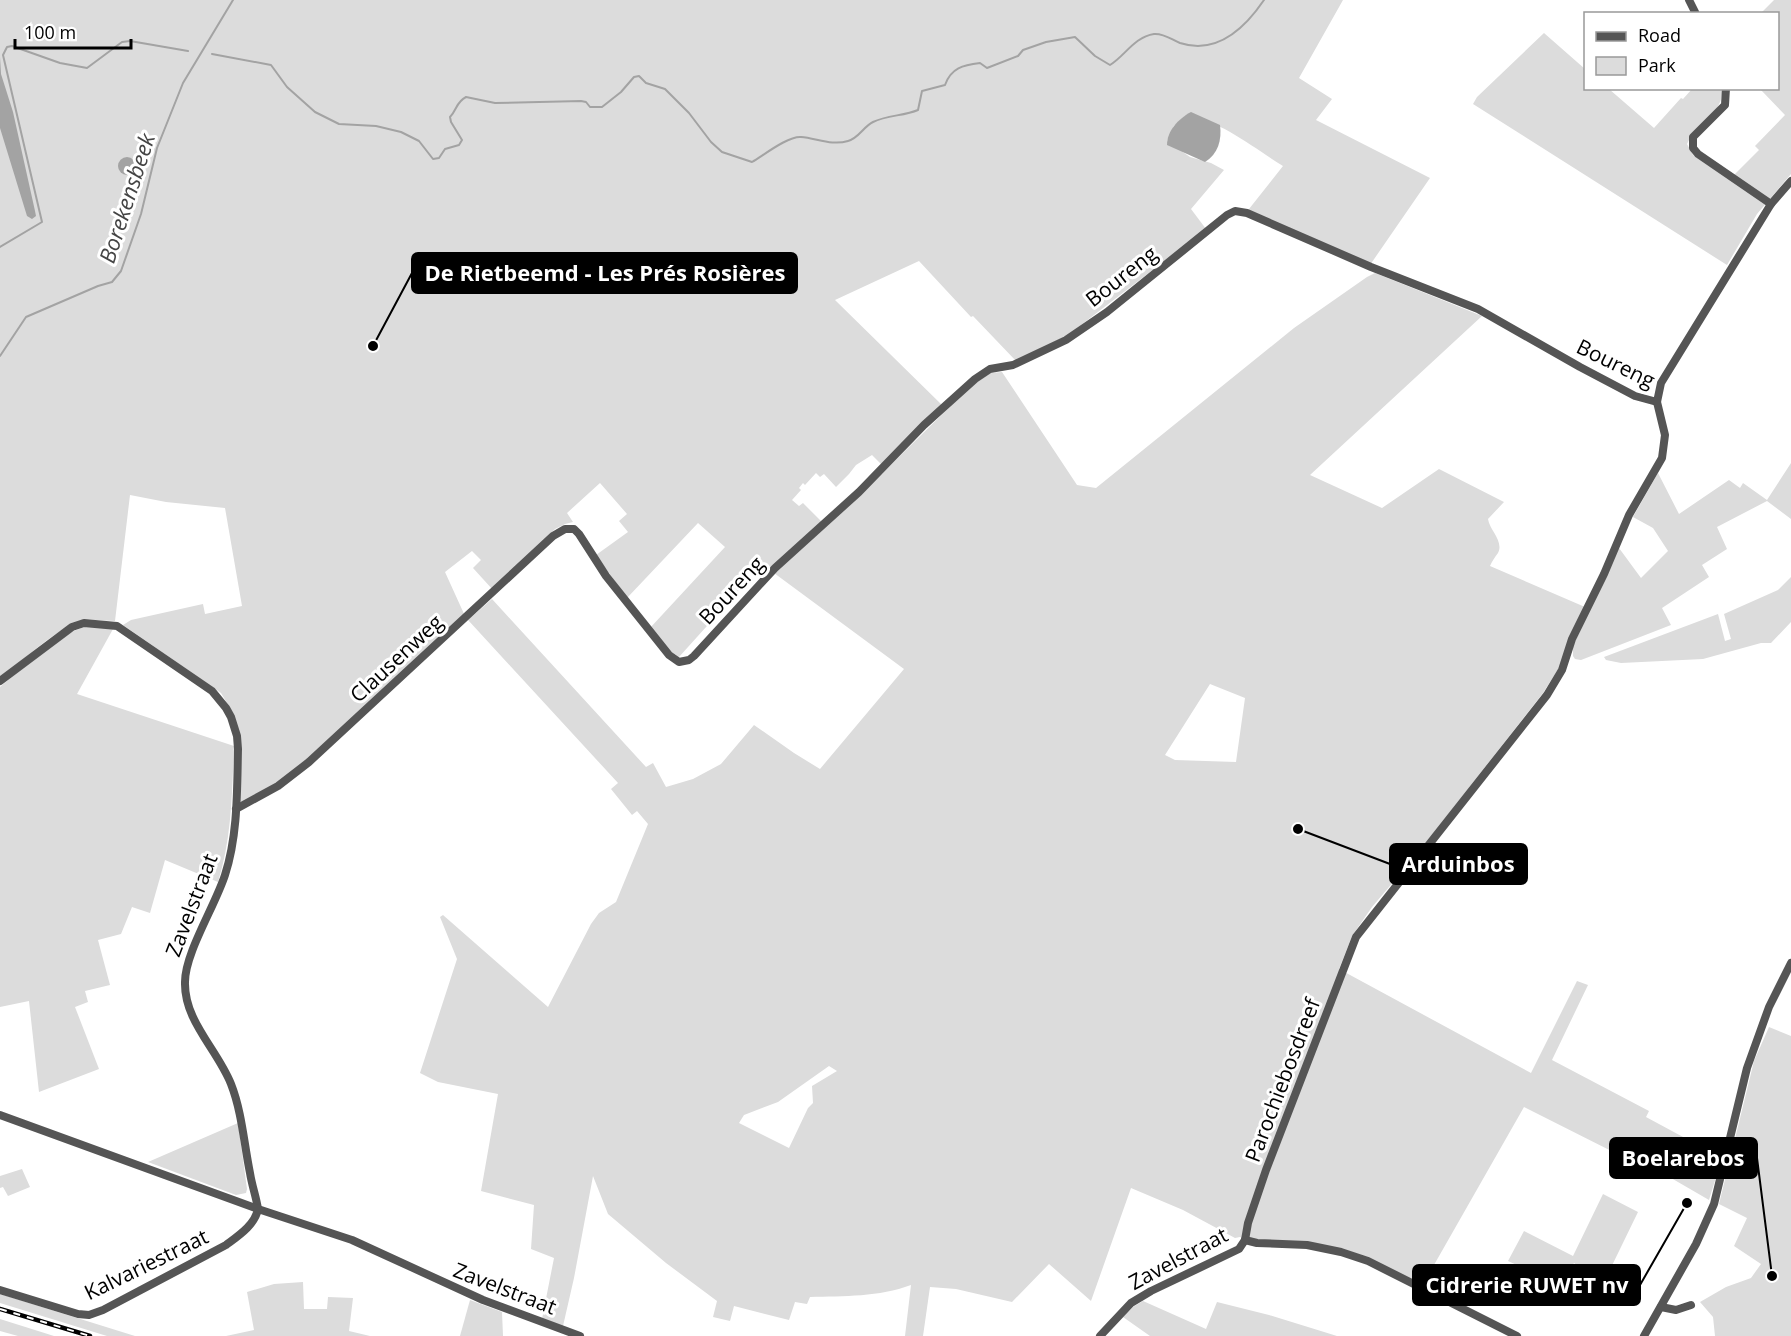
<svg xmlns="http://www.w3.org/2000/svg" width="1791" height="1336" viewBox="0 0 1791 1336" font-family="'Open Sans',sans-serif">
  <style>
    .green { fill: #dcdcdc; fill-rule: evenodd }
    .water { fill: #a3a3a3 }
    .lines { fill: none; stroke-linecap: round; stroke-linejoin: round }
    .stream { stroke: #a3a3a3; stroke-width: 2 }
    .minor { stroke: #555; stroke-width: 8 }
    .rail-casing { stroke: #000; stroke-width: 4.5 }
    .rail { stroke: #fff; stroke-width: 2; stroke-dasharray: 7; stroke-linecap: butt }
    .labels { text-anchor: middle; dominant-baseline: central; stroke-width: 6; stroke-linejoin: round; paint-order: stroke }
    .street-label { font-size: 21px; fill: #000; stroke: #fff }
    .water-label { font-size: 22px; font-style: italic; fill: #444; stroke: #fff }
    .leader { fill: none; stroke: #000; stroke-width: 2 }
    .callout-dot { fill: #000; stroke: #fff; stroke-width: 2 }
    .callout { fill: #000; stroke: #000; stroke-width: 2 }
    .callout-label { font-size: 22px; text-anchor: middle; font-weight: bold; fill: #fff }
  </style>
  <rect width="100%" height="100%" fill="#fff"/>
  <g class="green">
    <path d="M0,0H1343L1299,78L1332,99L1316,120L1430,178L1370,265L1250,211L1249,209L1283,166C1252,147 1221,120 1185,116L1174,126L1167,141L1190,157L1211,163L1224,170L1191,209L1206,229L1068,335L1016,361L973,316L971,317L919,261L835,300L942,405L883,466L872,455L856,465L849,474L836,487L824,474L820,477L816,473L805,485L803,483L799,488L801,490L792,500L799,506L803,503L822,522L768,572L761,566L679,657L669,650L650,628L725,547L698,523L627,598L596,555L628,532L619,521L627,514L600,483L567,513L573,522L565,524L555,529L493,590L473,568L481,560L472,551L445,572L465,616L307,760L282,780L242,803L239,800L233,713L221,693L123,625L131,620L203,604L205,614L242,606L225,508L166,502L130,495L115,621C105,621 95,619 86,620C60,624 21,662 0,679Z"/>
    <path d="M1774,0H1791V174L1757,214L1727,265L1473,104L1477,97L1544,33L1585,69L1586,88L1609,89L1654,128L1681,98L1683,99L1692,89H1722C1724,113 1696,124 1687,144L1693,155L1739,186L1733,176L1759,150L1755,146L1785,115L1760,89L1778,88V14L1761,13Z"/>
    <path d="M1375,273L1482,316L1310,475L1382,508L1439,469L1504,502L1488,519C1490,531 1504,541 1498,553C1495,557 1492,561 1490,566L1585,607L1560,666L1543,693L1412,860L1372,907L1352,936L1339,969L1531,1073L1577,981L1588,985L1552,1060L1649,1111L1646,1117L1722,1158L1709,1200L1659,1171L1657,1174L1524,1107L1422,1286L1354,1254L1252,1241L1240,1237L1235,1238L1183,1210L1131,1188L1091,1301L1049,1264L1012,1302L956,1289L930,1287L923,1336H905L911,1285C879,1297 844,1296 810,1297L807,1304L795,1302L789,1320L734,1306L730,1321L713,1317L717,1301L666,1263L608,1214L593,1176L574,1278L563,1326L542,1319L554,1258L531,1249L534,1205L481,1191L498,1094L438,1082L420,1073L457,959L440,917L443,915L548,1007L591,924L599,913L616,902L648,824L637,811L632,815L611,789L618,783L468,620L492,599L646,767L653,763L666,787L693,779L721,764L754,725L794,753L820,769L904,669L774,573L850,505L971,386L991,373L1002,372L1077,485L1096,488L1294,328L1367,277ZM1210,684L1245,698L1236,762L1175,760L1165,755ZM829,1066L837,1071L812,1086L813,1103L808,1108L789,1148L739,1123L744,1115L778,1102Z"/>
    <path d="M1791,463V519L1767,501L1717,527L1727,549L1702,565L1709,577L1662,608L1671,625L1581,660L1575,659L1573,656V646L1619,548L1641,578L1668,551L1653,528L1633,517L1658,473L1679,514L1729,480L1740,488L1743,483L1767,500Z"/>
    <path d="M1791,577V622L1771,643H1761L1703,659L1621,663L1606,660L1604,657L1718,614L1725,641L1731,639L1724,614L1778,590Z"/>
    <path d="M88,626L113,629L77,694L234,746C232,792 232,837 218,882L165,860L150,913L132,907L121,934L98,940L110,985L85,991L88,1002L75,1007L99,1069L39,1092L29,1001L0,1007V687C27,665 54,635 88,626Z"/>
    <path d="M1769,1027L1791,1036V1336H1715L1713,1317L1700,1302L1726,1287L1751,1278L1761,1264L1734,1246L1747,1218L1719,1204L1754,1061Z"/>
    <path d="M238,1123L247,1189L246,1193L236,1195L148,1162Z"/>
    <path d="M22,1169L30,1187L8,1196L3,1187L0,1188V1176Z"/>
    <path d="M1603,1194L1638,1212L1603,1284L1574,1263L1560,1285L1508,1261L1524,1231L1573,1256Z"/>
    <path d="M303,1282L304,1309H327L328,1297L353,1298L349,1331L370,1336H226L254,1330L247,1292L274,1284Z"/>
    <path d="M0,1294L135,1336H107L0,1303Z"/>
    <path d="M470,1300L502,1312L503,1336H460Z"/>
    <path d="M1143,1301L1206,1329L1217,1302L1269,1315L1337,1336H1150L1123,1317L1133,1307Z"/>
    <path d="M0,1319L54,1336H18L0,1331Z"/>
  </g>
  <g class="water">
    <path d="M0,57L1,74L13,112L35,211L36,216L32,219L27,216L0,128Z"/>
    <path d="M1191,112L1220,125C1222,140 1218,154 1205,162L1167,145C1167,131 1178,119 1191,112Z"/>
    <circle cx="127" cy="166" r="9"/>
  </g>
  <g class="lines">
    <g class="stream">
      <path d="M212,54L271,65L287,87L315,112L339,124L376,126L401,132L419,141L433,159L439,158L445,149L459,145L462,140L451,122L450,117C457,110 456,102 466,97L495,103L581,101L586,102L590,107H602L621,92L634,77L639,76L646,83L665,89L689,113L711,142L722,152L752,162C764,155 788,136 801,137C816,138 832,146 848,141C859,138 863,127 873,122C887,115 904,116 918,110L922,91L945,85C951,68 963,65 980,63L987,68L1018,56L1023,50L1046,42L1075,37L1095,56L1110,65C1125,56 1134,37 1154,34C1164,33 1172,40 1180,43C1217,55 1245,28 1264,0"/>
      <path d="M0,247L42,222L3,55L7,47L12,46L60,63L87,68L122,42L130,41L188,51"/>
      <path d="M0,356L26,317L98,286L112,282L121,271L141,214L157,148L183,83L233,0"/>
    </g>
    <g class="minor">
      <path d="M1689,0L1696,14"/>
      <path d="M1726,88L1725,105L1693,137V148L1698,154L1771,204"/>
      <path d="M0,681L72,627L84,623L117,626L212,691L226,708L231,717L237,736L238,749C237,790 238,835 225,875C215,906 185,953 185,982C184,1021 217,1049 231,1084C242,1112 244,1144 250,1173C252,1186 256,1196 258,1209C255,1225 238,1236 226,1245L103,1310L89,1315L78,1314L0,1290"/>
      <path d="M236,809L278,786L309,762L553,536L565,529H574L579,534L606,576L669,655L679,662L689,660L694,656L775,568L859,492L924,425L975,379L990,369L1013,365L1066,340L1107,312L1227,215L1235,211L1247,213L1371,267L1478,309L1580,367L1635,396L1657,402"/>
      <path d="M0,1115L258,1209L352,1240L483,1300L580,1336"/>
      <path d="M1245,1240L1248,1223L1266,1170L1356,937L1547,695L1562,670L1572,639L1604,574L1629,515L1662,458L1665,435L1657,402L1661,383L1771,204L1791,181"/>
      <path d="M1245,1240L1257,1243L1307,1245L1341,1252L1368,1261L1517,1336"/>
      <path d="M1661,1307L1676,1310L1691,1305"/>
      <path d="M1100,1336L1131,1303L1151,1291L1239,1249L1245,1240"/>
      <path d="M1644,1336L1696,1244L1714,1204L1747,1068L1769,1007L1791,963"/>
    </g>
    <g class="rail-casing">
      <path id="rail" d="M0,1309L90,1336"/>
    </g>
    <use href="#rail" class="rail"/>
  </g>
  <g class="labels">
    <g class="street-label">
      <text transform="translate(1121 276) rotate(-38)">Boureng</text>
      <text transform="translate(1616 363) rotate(26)">Boureng</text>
      <text transform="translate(731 590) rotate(-47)">Boureng</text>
      <text transform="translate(396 658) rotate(-43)">Clausenweg</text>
      <text transform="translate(191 905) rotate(-69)">Zavelstraat</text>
      <text transform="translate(1282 1080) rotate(-69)">Parochiebosdreef</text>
      <text transform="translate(1178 1258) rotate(-28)">Zavelstraat</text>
      <text transform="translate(146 1264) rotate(-26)">Kalvariestraat</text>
      <text transform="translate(505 1288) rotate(21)">Zavelstraat</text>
    </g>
    <g class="water-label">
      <text transform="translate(126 198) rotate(-72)">Borekensbeek</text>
    </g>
  </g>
  <path class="leader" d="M373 346L412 273M1298 829L1390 864M1772 1276L1757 1158M1687 1203L1640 1285"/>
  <g class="callout-dot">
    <circle cx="373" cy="346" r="6"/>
    <circle cx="1298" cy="829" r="6"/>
    <circle cx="1772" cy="1276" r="6"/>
    <circle cx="1687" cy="1203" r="6"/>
  </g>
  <g class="callout">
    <rect x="412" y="253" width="385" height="40" rx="6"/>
    <rect x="1390" y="844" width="137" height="40" rx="6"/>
    <rect x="1610" y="1138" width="147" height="40" rx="6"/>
    <rect x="1413" y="1265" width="227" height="40" rx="6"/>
  </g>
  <g class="callout-label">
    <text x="605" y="281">De Rietbeemd - Les Prés Rosières</text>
    <text x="1458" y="872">Arduinbos</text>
    <text x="1683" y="1166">Boelarebos</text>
    <text x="1527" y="1293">Cidrerie RUWET nv</text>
  </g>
  <rect x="1584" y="12" width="195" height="78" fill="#ffffff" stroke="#999999" stroke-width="1.5"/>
  <rect x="1596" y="32" width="30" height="9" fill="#555555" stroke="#999999" stroke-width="1.5"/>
  <text x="1638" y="42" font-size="18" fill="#000000">Road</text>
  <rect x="1596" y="57" width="30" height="18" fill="#dcdcdc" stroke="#999999" stroke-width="1.5"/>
  <text x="1638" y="72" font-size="18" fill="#000000">Park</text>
  <path d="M15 39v9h116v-9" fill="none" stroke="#000000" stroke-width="3"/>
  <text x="24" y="39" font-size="18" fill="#000000" stroke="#ffffff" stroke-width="4.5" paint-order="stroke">100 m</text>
</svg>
